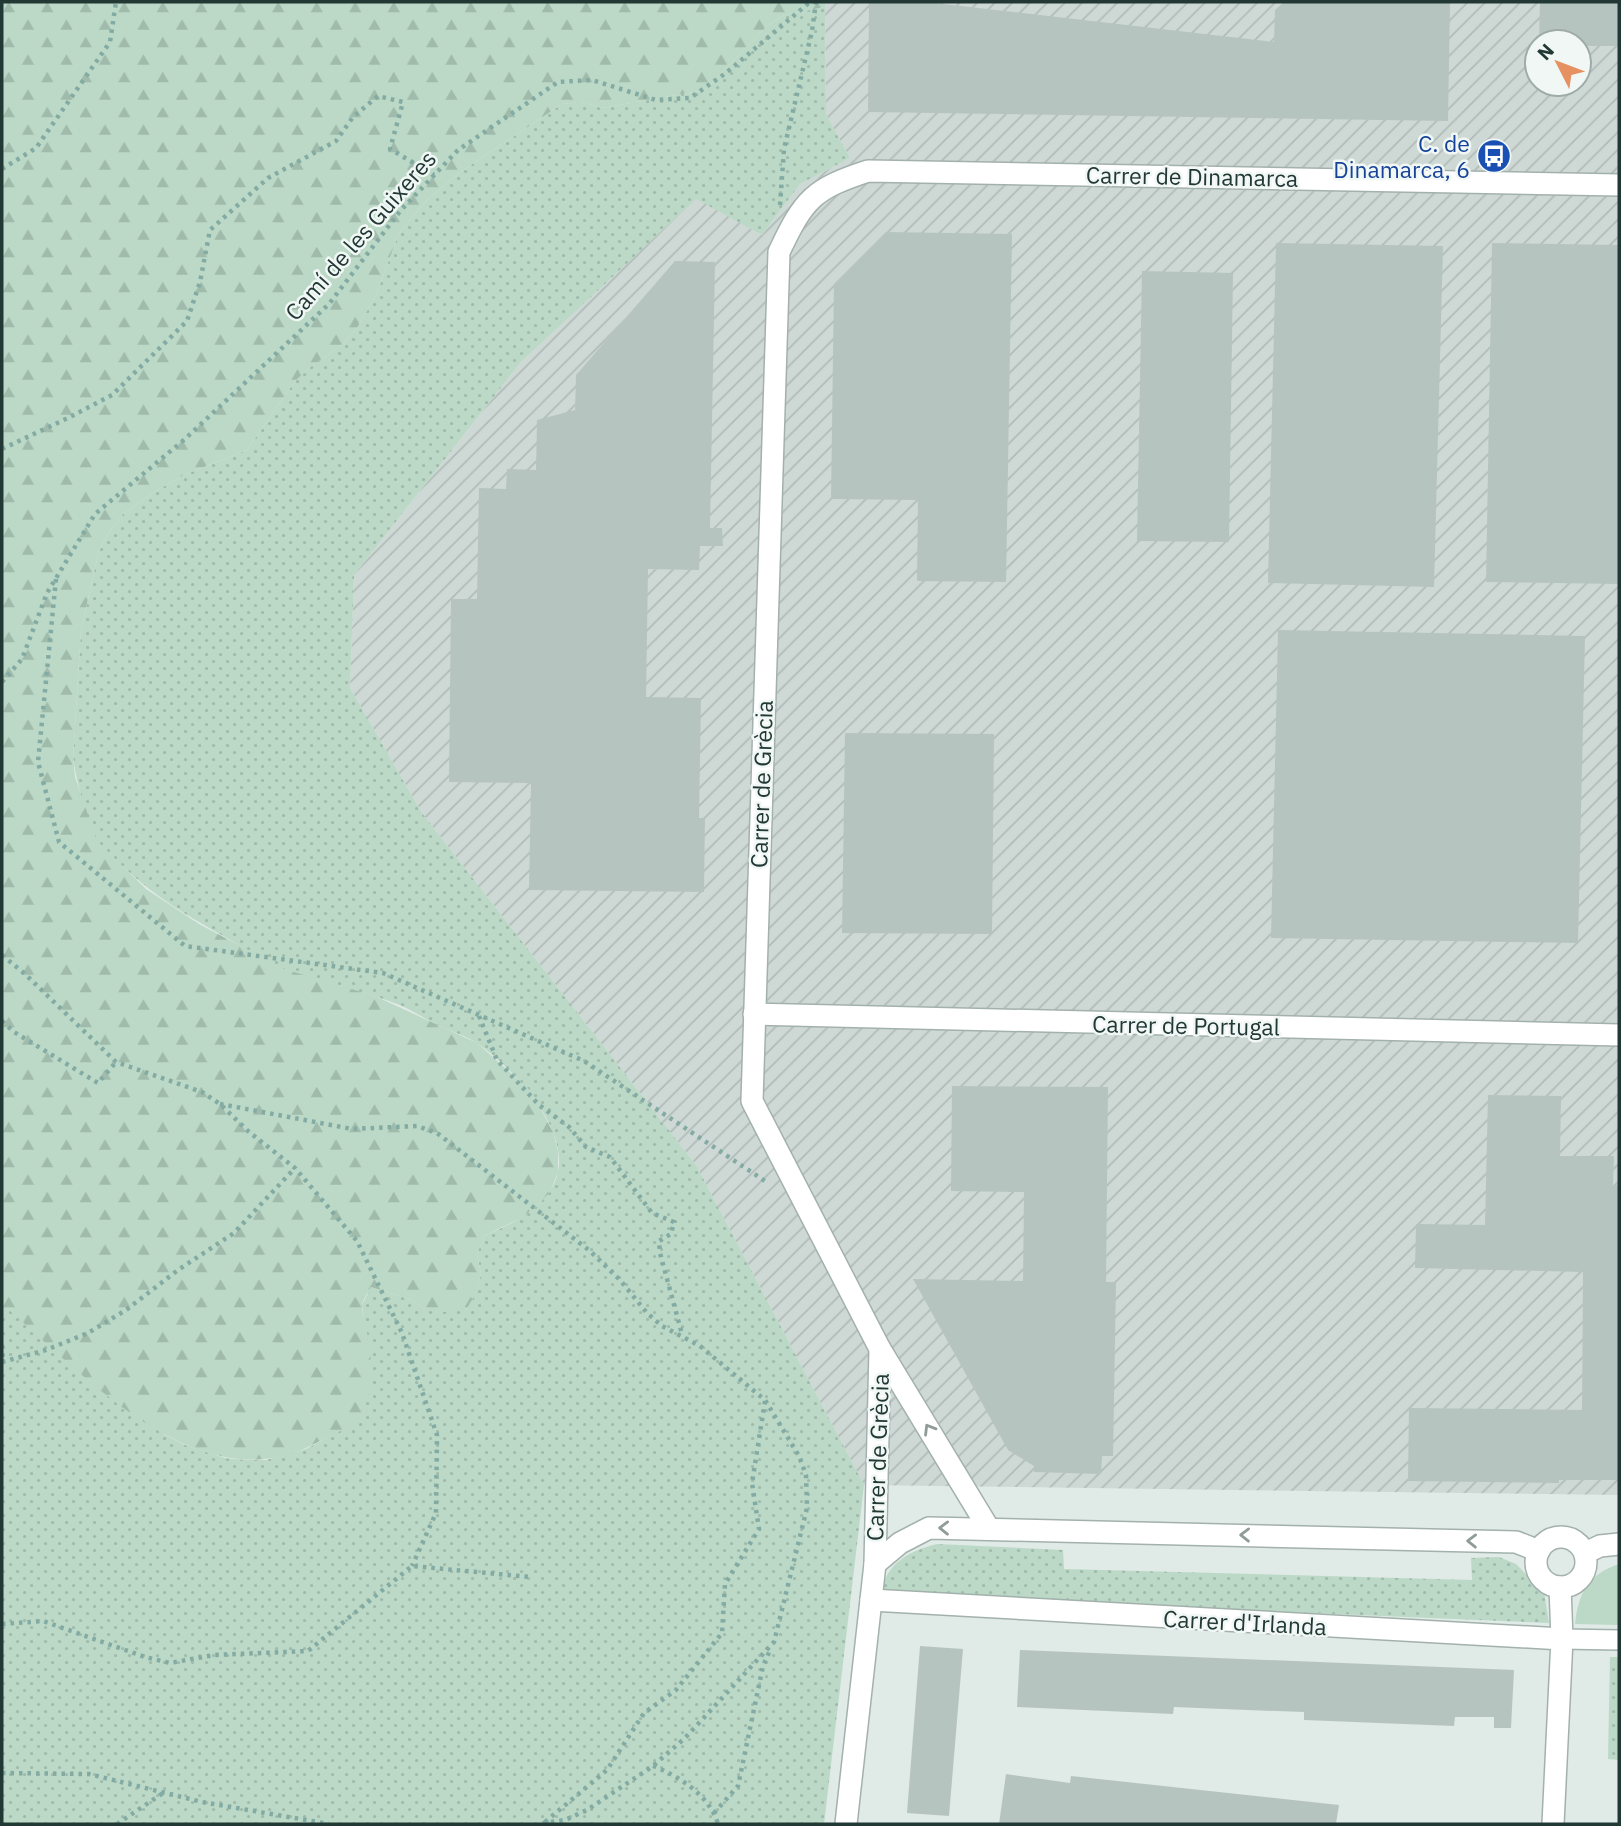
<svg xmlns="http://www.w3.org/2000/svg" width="1621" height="1826" viewBox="0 0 1621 1826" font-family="'IBM Plex Sans',sans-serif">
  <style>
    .industrial { fill: url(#industrial-furrows); fill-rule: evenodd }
    .grass { fill: url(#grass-dots) }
    .forest { fill: url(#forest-firs) }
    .park { fill: #bbd9c6 }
    .building { fill: #b6c4c0 }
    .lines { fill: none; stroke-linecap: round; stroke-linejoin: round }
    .pedestrian-casing { stroke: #a3b1ad; stroke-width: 22 }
    .minor-casing { stroke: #a3b1ad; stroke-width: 24 }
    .path { stroke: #83aba3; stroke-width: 4.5; stroke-dasharray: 3.5 5; stroke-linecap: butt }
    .pedestrian { stroke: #fff; stroke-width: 19 }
    .minor { stroke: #fff; stroke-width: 21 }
    .oneway { stroke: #909c9a }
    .labels { text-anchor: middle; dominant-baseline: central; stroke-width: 5; stroke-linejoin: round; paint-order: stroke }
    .transit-label { font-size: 23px; fill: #164399; stroke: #f0f7f4; text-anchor: end }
    .street-label { font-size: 23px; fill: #223835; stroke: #f0f7f4 }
  </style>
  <defs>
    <pattern id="industrial-furrows" width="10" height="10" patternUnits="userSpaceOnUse" patternTransform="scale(1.75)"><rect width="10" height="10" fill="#ced9d6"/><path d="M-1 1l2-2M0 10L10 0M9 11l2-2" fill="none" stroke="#b1bbb8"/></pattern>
    <pattern id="grass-dots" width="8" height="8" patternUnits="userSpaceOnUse" patternTransform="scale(1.75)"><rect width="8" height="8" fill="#bbd9c6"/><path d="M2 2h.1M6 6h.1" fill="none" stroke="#a0bbab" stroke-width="1.8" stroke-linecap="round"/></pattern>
    <pattern id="forest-firs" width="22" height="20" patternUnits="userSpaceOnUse" patternTransform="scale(1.75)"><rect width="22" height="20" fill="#bbd9c6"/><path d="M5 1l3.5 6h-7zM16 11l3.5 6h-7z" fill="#a0bbab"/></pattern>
  </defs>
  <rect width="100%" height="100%" fill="#e0eae6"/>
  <path class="industrial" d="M825,2H1619V1495L864,1485L696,1165L422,813L350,688L354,575L521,362L696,198L762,235L800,184L850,158L826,114ZM1537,42H1579V84H1537Z"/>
  <g class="grass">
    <path d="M825,7L826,114L850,158L800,184L762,235L696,199L521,362L354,575L350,688L422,813L696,1165L864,1485L824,1824H2V1311L8,1309L165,1435L185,1445L225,1458L246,1460H266L306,1449L341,1430L371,1372L362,1305L371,1287L409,1299L425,1308L466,1310L476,1292L481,1274L477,1254L484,1236C507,1226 534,1214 549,1192C585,1143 516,1070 478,1044C467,1036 452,1032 440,1026C425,1019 412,1010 397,1004C361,990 322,984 286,970C264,961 245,949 225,937C187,916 153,895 121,865C114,858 105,851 98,843C88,830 75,774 73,757L81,630L99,550L110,531L123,514L154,492L186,474L247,450L295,381L309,368L343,344L357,328L376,295L399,233L427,200L459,173L562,104L582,102L602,108L705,90L767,26L784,15Z"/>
    <path d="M937,1544L1063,1550L1064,1569L1472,1580L1471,1558L1499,1557L1516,1564L1544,1592L1549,1623L882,1595C883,1564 911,1550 937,1544Z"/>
    <path d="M1610,1657H1619V1760L1608,1759Z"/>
  </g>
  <path class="forest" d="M2,2H825V7L784,15L767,26L705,90L602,108L582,102L562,104L459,173L427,200L399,233L376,295L357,328L343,344L309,368L295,381L247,450L186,474L154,492L123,514L110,531L99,550L81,630L73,757L75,777L97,841L146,889L199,924L284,969L375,996L477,1043L531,1091L553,1132L558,1151V1172L550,1192L537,1206L521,1218L484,1236L477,1254L481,1274L476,1293L466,1310L445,1312L425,1308L409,1299L371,1287C368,1293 362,1301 362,1306C362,1313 365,1321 366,1327C371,1355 377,1391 359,1416C350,1429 328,1437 314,1444C201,1504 86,1377 8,1309L2,1311Z"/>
  <path class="park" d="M1619,1564V1625L1575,1624C1578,1593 1589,1574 1619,1564Z"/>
  <g class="building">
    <path d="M869,2H926L1274,42L1275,10L1284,2H1450L1448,121L868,112Z"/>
    <path d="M1540,2H1619V46H1579V42H1539Z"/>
    <path d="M886,232L1012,234L1006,582L917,581L918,500L831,499L834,284Z"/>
    <path d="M1276,243L1443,246L1434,587L1268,583Z"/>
    <path d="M1492,243L1619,245V584L1486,582Z"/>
    <path d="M675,261L715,262L710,528H722L723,546H700L699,570L648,569L646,697L701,698L699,818H705L704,892L529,890L531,783L449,782L451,599H477L479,488L506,489L507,469L536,470L537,420L575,410L576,375Z"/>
    <path d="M1142,271L1233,273L1229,542L1137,541Z"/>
    <path d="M1278,630L1585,636L1578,943L1271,938Z"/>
    <path d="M845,733L994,734L992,934L842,933Z"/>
    <path d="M952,1086L1108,1087L1106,1282H1116L1113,1456H1102L1101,1474L1034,1472V1466L1008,1450L913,1279L1023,1281L1024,1192L951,1191Z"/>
    <path d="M1488,1095L1561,1096L1560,1156H1614L1613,1185H1619V1480H1559V1483L1408,1481L1409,1408L1582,1410L1583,1272L1415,1268L1416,1224L1485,1225Z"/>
    <path d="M920,1646L963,1649L949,1816L907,1813Z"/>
    <path d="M1020,1650L1514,1670L1511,1728H1494V1717H1455L1454,1726L1304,1720V1712L1247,1710L1174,1707L1173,1714L1017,1707Z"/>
    <path d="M1006,1774L1070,1783L1071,1776L1339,1805L1336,1824H999Z"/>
  </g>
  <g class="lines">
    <g class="pedestrian-casing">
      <path id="pedestrian" d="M1562,1639L1619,1640"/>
    </g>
    <g class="minor-casing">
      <g id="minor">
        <path d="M754,1014L1619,1035"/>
        <path d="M880,1349L989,1529"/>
        <circle cx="1561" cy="1562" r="25"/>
        <path d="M1585,1553L1600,1546L1619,1544"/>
        <path d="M875,1564L900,1543L929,1528L1516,1542L1539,1551"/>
        <path d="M871,1600L1562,1639"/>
        <path d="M846,1824L875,1564L880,1349L752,1101L779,252C804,199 813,189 868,171L1619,185"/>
        <path d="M1553,1824L1562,1639L1560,1587"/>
      </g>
    </g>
    <g class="path">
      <path d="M2,169L36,148L110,42L116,2"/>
      <path d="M780,205L784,149L812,31L816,2"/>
      <path d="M2,449L70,417L112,395L187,321L200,282L210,230L268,178L336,141L353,117L378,96L403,102L390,149L434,175"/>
      <path d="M56,579L38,762L59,842L185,946L383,973L584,1061L768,1183"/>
      <path d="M2,682L22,659L47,593L95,514L185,439L329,304L401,210L458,150L558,82L592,80L656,100L690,98L726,73L810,2"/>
      <path d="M2,955L25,974L116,1062L202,1092L220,1104L249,1132L295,1168L357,1241L402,1333L437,1435L436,1513L412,1566"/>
      <path d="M479,1016L497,1060L539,1105L569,1127L586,1147L610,1157L652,1213L674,1222L671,1234L659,1241L660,1253L682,1334"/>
      <path d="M2,1021L14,1032L98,1083L116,1062"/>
      <path d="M220,1104L352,1129L417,1126L437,1133L590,1251L620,1280L647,1313L662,1326L700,1346L765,1400L799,1456L806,1475L807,1508L774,1642L685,1738L653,1766L587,1810L565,1820L538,1824"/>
      <path d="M2,1345L3,1362"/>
      <path d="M2,1362L46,1350L88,1333L126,1310L178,1270L234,1233L295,1168"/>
      <path d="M2,1624L43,1621L145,1657L170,1663L214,1655L308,1651L412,1566L530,1577"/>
      <path d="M653,1766C679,1776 710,1796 718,1824"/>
      <path d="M2,1773L89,1774L202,1802L329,1824"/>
      <path d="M714,1813L738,1786L763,1666L771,1648"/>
      <path d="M545,1822L607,1770L644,1713L676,1690L722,1633L725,1584L759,1529L752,1483L765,1401"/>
      <path d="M117,1824L163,1793"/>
    </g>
    <use href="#pedestrian" class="pedestrian"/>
    <use href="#minor" class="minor"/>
  </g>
  <defs><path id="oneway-chevron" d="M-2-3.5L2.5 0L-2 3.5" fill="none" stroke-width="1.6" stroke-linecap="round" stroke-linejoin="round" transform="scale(1.75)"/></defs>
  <g class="oneway">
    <use href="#oneway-chevron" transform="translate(929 1429) rotate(-121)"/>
    <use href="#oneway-chevron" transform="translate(944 1528) rotate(-179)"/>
    <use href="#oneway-chevron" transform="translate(1245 1535) rotate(-179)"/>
    <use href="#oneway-chevron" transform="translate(1472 1541) rotate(-179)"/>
  </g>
  <defs>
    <g id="bus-disc" transform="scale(1.75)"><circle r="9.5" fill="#1a4fb4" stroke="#f0f7f4"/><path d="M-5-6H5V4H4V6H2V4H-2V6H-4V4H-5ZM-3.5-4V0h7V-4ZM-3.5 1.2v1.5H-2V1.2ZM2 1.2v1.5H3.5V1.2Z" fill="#fff"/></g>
  </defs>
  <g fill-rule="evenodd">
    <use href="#bus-disc" x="1494" y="156"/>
  </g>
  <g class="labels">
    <g class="transit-label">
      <text x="1470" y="143">C. de<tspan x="1470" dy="26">Dinamarca, 6</tspan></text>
    </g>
    <g class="street-label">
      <text transform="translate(1192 176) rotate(1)">Carrer de Dinamarca</text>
      <text transform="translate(360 235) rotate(-49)">Camí de les Guixeres</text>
      <text transform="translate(761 784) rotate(-88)">Carrer de Grècia</text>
      <text transform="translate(1186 1025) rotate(1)">Carrer de Portugal</text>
      <text transform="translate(877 1457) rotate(-88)">Carrer de Grècia</text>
      <text transform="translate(1245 1622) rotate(3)">Carrer d'Irlanda</text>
    </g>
  </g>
  <rect width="1621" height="1826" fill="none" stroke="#223835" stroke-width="7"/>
  <g transform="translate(1558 63) rotate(312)"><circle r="33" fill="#f0f7f4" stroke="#9eaba8" stroke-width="2"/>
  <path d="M0-5L12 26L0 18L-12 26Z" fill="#e59162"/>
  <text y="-10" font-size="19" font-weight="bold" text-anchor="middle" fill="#223835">N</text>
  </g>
</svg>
